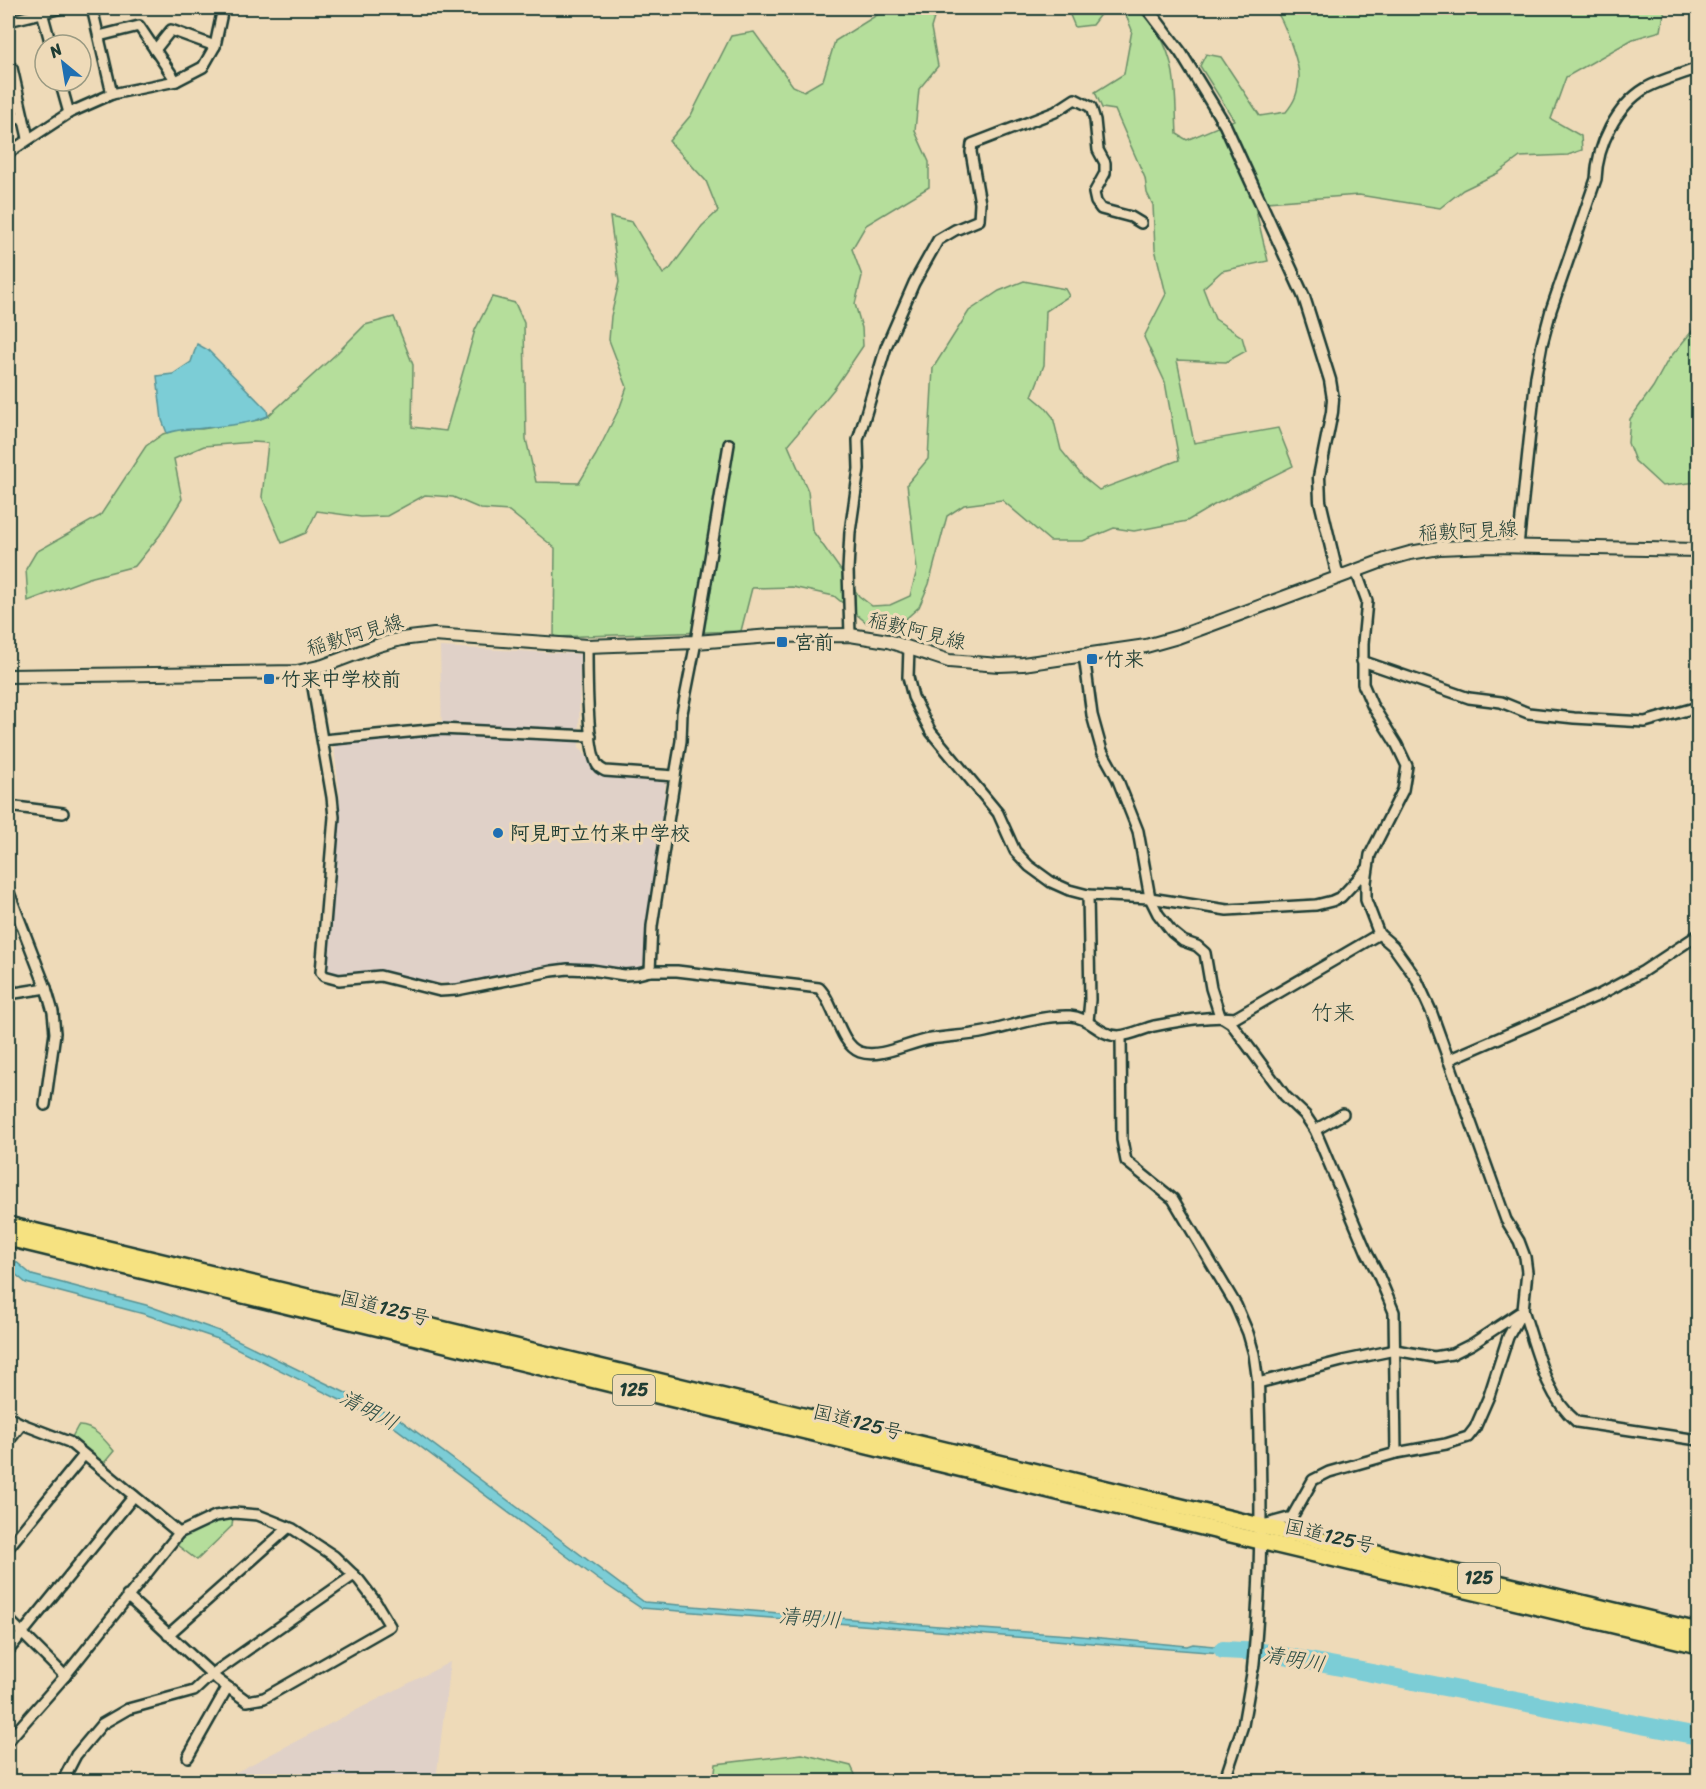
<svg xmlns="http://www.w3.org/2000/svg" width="1706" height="1789" viewBox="0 0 1706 1789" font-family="Sriracha,'Klee One',sans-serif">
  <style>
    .built { fill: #e0d1c8 }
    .green { fill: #b5de9b; stroke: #6a8e68; stroke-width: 1.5 }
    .water { fill: #7ccdd6; stroke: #579395; stroke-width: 1.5 }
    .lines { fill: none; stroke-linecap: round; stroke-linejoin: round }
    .river { stroke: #7ccdd6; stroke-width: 18 }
    .minor-casing { stroke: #1f3d34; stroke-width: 14 }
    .tertiary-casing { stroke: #1f3d34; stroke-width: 15 }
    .secondary-casing { stroke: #1f3d34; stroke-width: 16 }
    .trunk-casing { stroke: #1f3d34; stroke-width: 20 }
    .minor { stroke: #eedab8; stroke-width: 9 }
    .tertiary { stroke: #eedab8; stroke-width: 10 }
    .secondary { stroke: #eedab8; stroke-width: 12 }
    .trunk { stroke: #f6e281; stroke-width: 15 }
    .poi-dot { fill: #1f6fb2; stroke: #eedab8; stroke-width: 2 }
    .labels { text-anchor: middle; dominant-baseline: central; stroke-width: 6; stroke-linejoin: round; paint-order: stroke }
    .shield { fill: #eedab8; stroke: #5d6c5c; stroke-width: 1.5 }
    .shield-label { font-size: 18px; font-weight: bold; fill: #1f3d34 }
    .street-label { font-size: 20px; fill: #1f3d34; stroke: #eedab8 }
    .poi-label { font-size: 20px; font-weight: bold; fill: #1f3d34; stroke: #eedab8; text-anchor: start }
    .water-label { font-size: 21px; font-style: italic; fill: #284b44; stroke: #eedab8 }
    .quarter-label { font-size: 22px; fill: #1f3d34; stroke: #eedab8 }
  </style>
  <rect width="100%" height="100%" fill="#eedab8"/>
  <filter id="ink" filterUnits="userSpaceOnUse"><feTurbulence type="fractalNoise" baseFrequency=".0167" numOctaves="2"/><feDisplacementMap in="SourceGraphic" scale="12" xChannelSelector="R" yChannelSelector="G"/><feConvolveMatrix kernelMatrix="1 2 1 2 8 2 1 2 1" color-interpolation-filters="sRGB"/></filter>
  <g filter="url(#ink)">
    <g class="built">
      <path d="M440,647L580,654L579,747L600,773L666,781L646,963L635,971L602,967L560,965L459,984L427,982L380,970L346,975L326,970L323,968L340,796L334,748L336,742L442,732Z"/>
      <path d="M450,1662L436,1781H219Z"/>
    </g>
    <g class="green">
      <path d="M888,8H937L931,28L938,66L919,89L915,131L929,162V187L866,225L852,249L862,276L855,304L862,328L863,346L834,389L788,445L808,491L812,530L859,596L872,606L890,605L910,596L917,570L907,484L928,459L933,368L969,311L999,291L1024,281L1065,289L1069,296L1046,311L1044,365L1032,396L1045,407L1053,417L1061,450L1083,477L1099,490L1179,460L1165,382L1144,337L1166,294L1155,249L1153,205L1147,193L1145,178L1115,110L1102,108L1095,92L1124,74L1132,30L1123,8H1137C1144,16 1153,24 1158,33C1178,63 1175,100 1177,134L1187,140L1234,120L1200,66L1206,54L1221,57L1260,116L1286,112C1295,101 1298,93 1299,78C1300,65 1282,14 1273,8H1418L1427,10L1429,8H1665L1661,31L1633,39L1566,77L1551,119L1581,136L1582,150L1568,155L1520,157L1498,173L1463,190L1440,208L1359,195L1254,203L1268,261L1222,271L1203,288L1215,319L1242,337L1246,351L1226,362L1177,360L1194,443L1278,428L1293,466L1214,505L1187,521L1134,531L1114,528L1083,541H1050L1002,500L964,505L947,516L929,584L919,607L900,624L867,623L834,596L792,587L752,588L741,631L554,637L555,548L509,511L481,509L453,497L425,495L387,516L361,517L317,511L306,533L282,543L262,497L268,443L253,442L204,446L174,459L182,499L160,535L135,566L89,578L28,601L26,569L36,552L100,516L146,446L163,434L181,428L202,429L258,420L268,416L335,355L365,325L394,317L413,365L412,427L446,431L475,330L492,297L515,303L524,323L526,439L536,482L579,483L596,455L620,407L627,387L609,340L611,316L619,282L610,217L632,222L663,274L670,269L702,226L718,211L706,181L669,141L691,115L731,36L754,32L793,86L804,91L823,80L835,41Z"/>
      <path d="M1067,8H1105L1092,25L1075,27Z"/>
      <path d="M1698,324V369L1697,375L1698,377V482L1662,486L1635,461L1628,443L1630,419L1653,387L1668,360Z"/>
      <path d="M78,1426C93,1425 105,1440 114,1451L104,1463L71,1439Z"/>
      <path d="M233,1517L232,1526L197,1560L177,1545L182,1535L216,1519Z"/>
      <path d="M802,1754L851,1766L858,1781H714L716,1764Z"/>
    </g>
    <g class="water">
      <path d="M197,344L208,350L267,410L268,416C249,424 225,426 204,428C189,430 183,428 167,433L162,420L157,376L173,374L191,362Z"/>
      <path d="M8,1255L32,1275L146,1305L219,1331L399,1419L644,1602L925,1625L1070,1635L1187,1646L1193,1644L1247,1649L1246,1655L641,1608L596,1578L394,1427L218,1339L144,1314L26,1283L8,1268Z"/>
    </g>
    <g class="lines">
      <path class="river" d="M1223,1650L1263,1652L1698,1736"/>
      <g class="minor-casing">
        <g id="minor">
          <path d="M92,8L112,94"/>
          <path d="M42,12L51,45"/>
          <path d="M8,21L62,8"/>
          <path d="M99,36L139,26L176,81"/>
          <path d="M155,50L171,30L215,46"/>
          <path d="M8,69L12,68L28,138"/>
          <path d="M60,81L69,113"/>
          <path d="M8,121L23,117"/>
          <path d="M8,153L69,113L112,94L176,81L203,67L215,46L223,8"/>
          <path d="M1518,546L1536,376L1542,344L1551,310L1596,179C1597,146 1616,106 1646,88C1662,79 1681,75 1698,68"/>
          <path d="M850,635L848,570L850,532L859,469L858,440L886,347L914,283L938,240L955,230L979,220L980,203L971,152L972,144L1055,112L1075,99L1091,107L1095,120L1098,150L1105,163V173L1094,193L1096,202L1101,209L1131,217L1141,223"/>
          <path d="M587,646C587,667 587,752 598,766C600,769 602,769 605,771L675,776L652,926L650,971"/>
          <path d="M909,648L908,677L913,697L922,715L931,732L998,813L1015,851L1029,866L1051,882L1069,890L1088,895L1150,898L1227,910L1316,905L1332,901L1341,897L1367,869"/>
          <path d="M1084,655L1092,715L1102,751L1117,778L1138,831L1150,898L1158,914L1172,932L1183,941L1197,946L1205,953L1211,988L1220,1016L1231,1023L1285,1096L1305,1115L1315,1130L1367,1253L1378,1274L1394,1312L1396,1453"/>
          <path d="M1362,661L1469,698L1501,702L1528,713L1574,718L1645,722L1698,707"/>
          <path d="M310,670L332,797L334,817L321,972L324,976L339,980L380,976L440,991L457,990L552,971L568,969L591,970L624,975L638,974L650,971H677L819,988C835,1004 839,1044 860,1052C880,1059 910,1042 931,1039C949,1036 966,1036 985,1032C1013,1026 1041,1015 1070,1016C1090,1017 1099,1036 1119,1036C1131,1035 1143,1029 1154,1026C1180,1021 1210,1015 1235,1018L1379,934"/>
          <path d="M323,740L440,729L591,736"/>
          <path d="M675,776L681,741L682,713L696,642L729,444"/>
          <path d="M8,806L63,813"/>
          <path d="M8,890L46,988L53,1012L55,1033L45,1105"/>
          <path d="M8,986L15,993L46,988"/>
          <path d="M1088,1021L1090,1000L1088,895"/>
          <path d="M1121,1036L1122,1140L1126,1161L1173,1199L1236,1305L1248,1333L1254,1354L1258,1383L1342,1361L1395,1350L1434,1357L1452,1354L1472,1344L1519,1313"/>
          <path d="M1448,1060L1599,995L1642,972L1698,935"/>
          <path d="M1315,1130L1343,1114"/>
          <path d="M1523,1310C1536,1348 1545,1396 1577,1422L1698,1440"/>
          <path d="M8,1417L22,1424L69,1442L179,1533"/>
          <path d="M8,1442L22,1424"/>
          <path d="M1263,1525L1292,1517L1313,1480L1329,1472L1396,1453L1446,1444L1468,1437L1475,1428L1489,1396L1508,1337L1523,1310L1527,1272L1525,1257L1519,1241L1506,1220L1431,1011L1416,978L1393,946L1379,934L1366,900V882L1370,855L1403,790L1407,766L1397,745L1372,705L1363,684V643L1367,601L1356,571"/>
          <path d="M8,1548L84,1455"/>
          <path d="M8,1619L65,1676"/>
          <path d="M168,1635L288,1528"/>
          <path d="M8,1651L134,1496"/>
          <path d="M8,1741L65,1676L179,1533L215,1516L234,1513L258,1515L293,1529L334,1556L359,1580L375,1601L390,1626L264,1698L247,1701L218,1680L127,1596"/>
          <path d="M188,1757L227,1688"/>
          <path d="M62,1782L76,1755L102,1724L128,1709L194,1691L211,1675L354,1575"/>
          <path d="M1224,1782L1243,1725L1253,1668"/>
        </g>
      </g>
      <g class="tertiary-casing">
        <g id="tertiary">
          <path d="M1147,8L1181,53L1225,125L1304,297L1330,380L1333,399L1332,412L1319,477L1320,501L1338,577"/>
          <path d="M1253,1668C1263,1573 1261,1478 1258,1383"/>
        </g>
      </g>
      <g class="secondary-casing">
        <path id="secondary" d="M8,676L297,672L323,666L379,645L401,639L434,635L587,646L696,642L771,636L850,635L888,641L949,661L999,665L1023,664L1146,646L1178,637L1385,560L1410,553L1439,548L1490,546L1698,550"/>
      </g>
      <g class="trunk-casing">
        <g id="trunk">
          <path d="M8,1225L1698,1631"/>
          <path d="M8,1238L1260,1541L1698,1645"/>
        </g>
      </g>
      <use href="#minor" class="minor"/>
      <use href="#tertiary" class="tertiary"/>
      <use href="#secondary" class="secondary"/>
      <use href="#trunk" class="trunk"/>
    </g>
  </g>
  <g class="poi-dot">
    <rect x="776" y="636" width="12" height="12" rx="3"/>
    <rect x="1086" y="653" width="12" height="12" rx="3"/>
    <rect x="263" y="673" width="12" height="12" rx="3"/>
    <circle cx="498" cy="833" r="6"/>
  </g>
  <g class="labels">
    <g class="shield">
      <rect x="613" y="1375" width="42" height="30" rx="4.5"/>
      <rect x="1458" y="1563" width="42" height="30" rx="4.5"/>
    </g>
    <g class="shield-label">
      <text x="634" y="1390">125</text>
      <text x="1479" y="1578">125</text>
    </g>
    <g class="street-label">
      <text transform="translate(1468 531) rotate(-3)">稲敷阿見線</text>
      <text transform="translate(917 631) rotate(14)">稲敷阿見線</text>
      <text transform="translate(355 635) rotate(-17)">稲敷阿見線</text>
      <text transform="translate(385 1308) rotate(14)">国道125号</text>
      <text transform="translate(858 1422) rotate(14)">国道125号</text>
      <text transform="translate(1330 1536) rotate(13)">国道125号</text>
    </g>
    <g class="poi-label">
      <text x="794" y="642">宮前</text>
      <text x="1104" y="659">竹来</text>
      <text x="281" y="679">竹来中学校前</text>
      <text x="510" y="833">阿見町立竹来中学校</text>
    </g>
    <g class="water-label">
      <text transform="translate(369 1410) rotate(28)">清明川</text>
      <text transform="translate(810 1618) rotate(4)">清明川</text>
      <text transform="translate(1294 1659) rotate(10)">清明川</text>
    </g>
    <g class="quarter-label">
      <text x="1333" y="1012">竹来</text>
    </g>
  </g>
  <rect width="1706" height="1789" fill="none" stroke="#eedab8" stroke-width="30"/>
  <rect x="15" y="15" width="1676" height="1759" fill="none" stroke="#1f3d34" stroke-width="2" filter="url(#ink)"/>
  <g transform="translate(63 63) rotate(330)"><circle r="28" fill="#eedab8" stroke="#9b9b83" stroke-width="1.5"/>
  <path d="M0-4.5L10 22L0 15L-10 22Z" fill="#1f6fb2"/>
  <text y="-9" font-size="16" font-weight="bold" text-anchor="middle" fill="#1f3d34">N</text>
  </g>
</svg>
